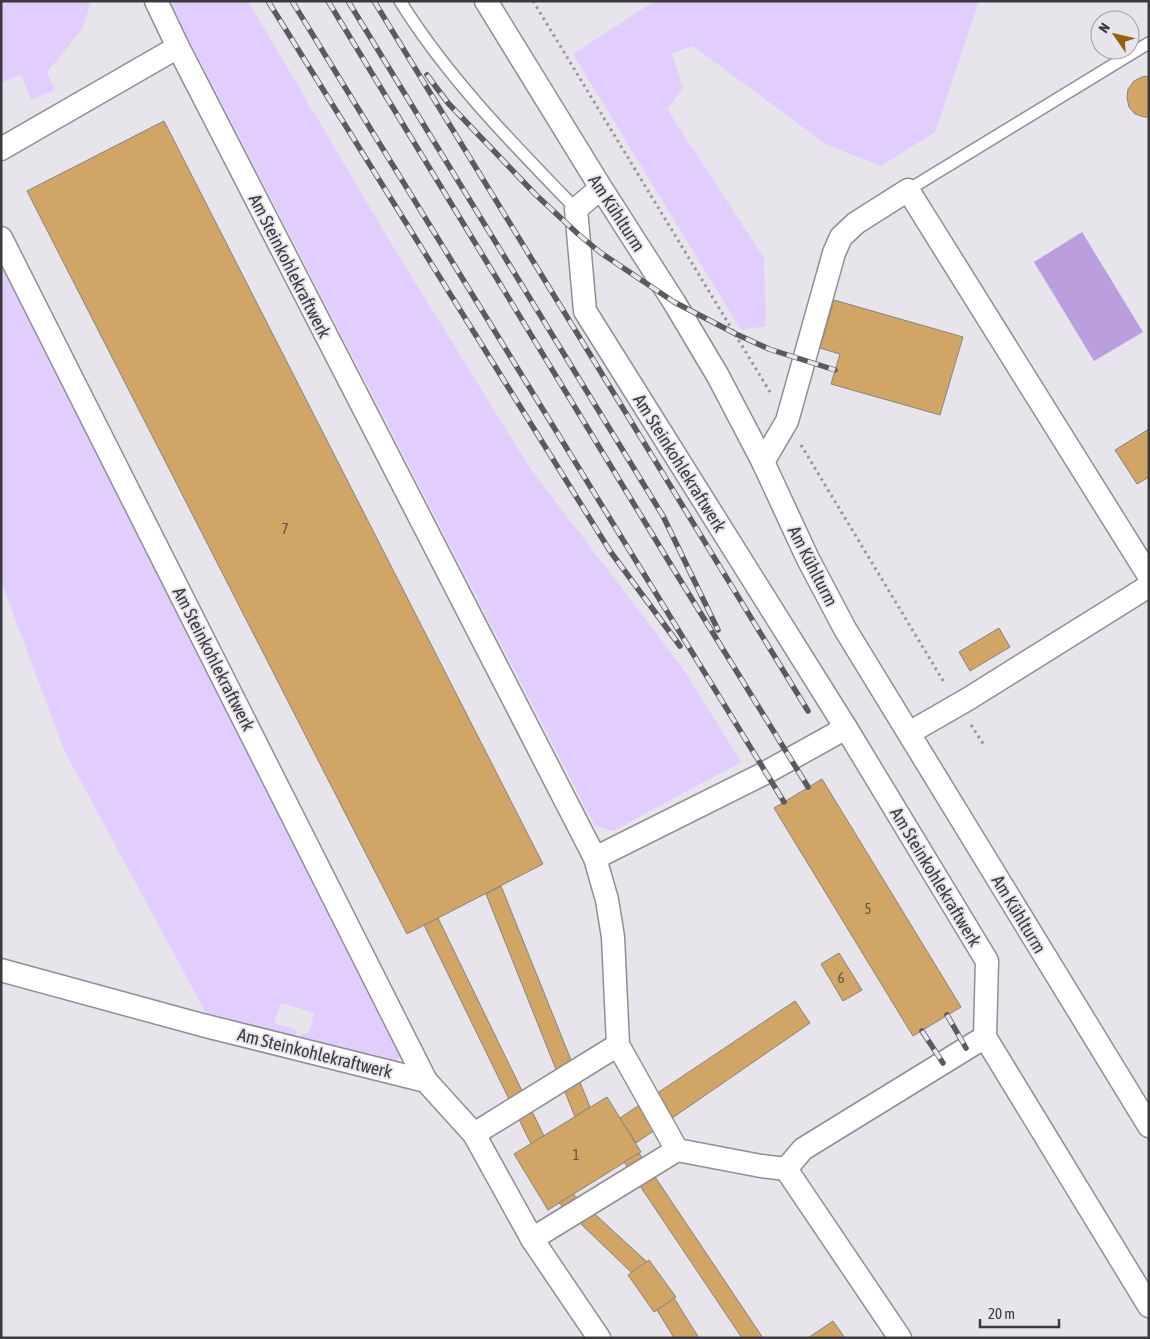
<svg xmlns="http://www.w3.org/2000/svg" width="1150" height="1339" viewBox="0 0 1150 1339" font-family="'Asap Condensed',sans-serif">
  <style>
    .green { fill: #e2cdff }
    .water { fill: #ba9ede }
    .building { fill: #d0a565; stroke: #87837d }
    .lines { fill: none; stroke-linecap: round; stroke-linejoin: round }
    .lane-casing { stroke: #908e94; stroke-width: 14 }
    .street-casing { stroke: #908e94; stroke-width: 25 }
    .path { stroke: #97949a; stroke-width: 3; stroke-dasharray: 2.5 4; stroke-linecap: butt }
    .lane { stroke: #fff; stroke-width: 11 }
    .street { stroke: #fff; stroke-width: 22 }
    .rail-casing { stroke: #5c5a5e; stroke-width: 5.5 }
    .rail { stroke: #e7e4eb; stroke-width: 4; stroke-dasharray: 11; stroke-linecap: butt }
    .labels { text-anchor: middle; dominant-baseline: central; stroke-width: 4; stroke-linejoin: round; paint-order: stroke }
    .number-label { font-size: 15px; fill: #605547 }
    .street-label { font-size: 18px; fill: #3b3a3d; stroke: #e7e4eb }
  </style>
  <rect width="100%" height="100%" fill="#e7e4eb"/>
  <g class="green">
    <path d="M1,1H91L83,28L47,72L55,90L31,100L21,74L1,84Z"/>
    <path d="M169,1H248L392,245L530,468L684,670L741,762L613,831L595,826Z"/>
    <path d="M655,1H979L935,132L881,166L827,145L693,46L672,53L683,89L667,109L764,258L766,326L741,330L573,54Z"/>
    <path d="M1,264L403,1049L397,1062L386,1066L300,1042L302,1033H309L314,1013L281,1003L274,1023L297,1030L293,1039L207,1015L64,750L1,581Z"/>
  </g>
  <path class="water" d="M1082,232L1143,332L1094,361L1034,262Z"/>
  <g class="building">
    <path d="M1149,76V117H1144L1135,114L1129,107L1127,98L1128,89L1134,81L1142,77Z"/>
    <path d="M164,121L543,864L407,934L27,191Z"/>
    <path d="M834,300L963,337L940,415L831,384L840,354L820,348Z"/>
    <path d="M1149,429V477L1137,484L1115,450Z"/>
    <path d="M999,628L1010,647L970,671L959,652Z"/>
    <path d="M822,779L961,1007L913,1036L774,808Z"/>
    <path d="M501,886L590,1107L575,1117L486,894Z"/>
    <path d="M438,918L544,1136L531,1144L424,925Z"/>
    <path d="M839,953L862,990L843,1001L821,964Z"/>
    <path d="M795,1001L810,1023L636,1143L620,1118Z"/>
    <path d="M607,1097L641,1152L548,1210L514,1154Z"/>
    <path d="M639,1153L763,1338H742L624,1162Z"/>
    <path d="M573,1194L647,1262L674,1298L699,1338H674L657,1310L631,1272L559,1203Z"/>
    <path d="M649,1260L676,1297L654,1312L628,1275Z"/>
    <path d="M833,1321L845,1338H808Z"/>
  </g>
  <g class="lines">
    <g class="lane-casing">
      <g id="lane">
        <path d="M400,1C448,78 513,144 576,209"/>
        <path d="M908,190L1149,43"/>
      </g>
    </g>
    <g class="street-casing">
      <g id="street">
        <path d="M156,1L178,47L595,858L607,900L613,937L618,1045"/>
        <path d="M486,1L601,188L674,302L718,376L763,462L808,559L845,629L1149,1126"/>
        <path d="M1,149L178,47"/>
        <path d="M601,188L576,209L585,311L846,728L987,961L985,1037L1149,1306"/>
        <path d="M1,238L426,1081"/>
        <path d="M763,462L787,421L834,253L841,237L856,223L908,190L1149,576"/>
        <path d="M909,733L968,699L1149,586"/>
        <path d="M595,858L765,773L846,728"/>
        <path d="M1,970L202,1025L426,1081L474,1134L532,1239L599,1338"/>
        <path d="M474,1134L618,1045L677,1150L532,1239"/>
        <path d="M677,1150L761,1166L786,1169L900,1338"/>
        <path d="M786,1169L803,1149L985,1037"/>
      </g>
    </g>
    <g class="path">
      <path d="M533,1L770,392"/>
      <path d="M801,445L945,684"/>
      <path d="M971,725L984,745"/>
    </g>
    <use href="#lane" class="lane"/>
    <use href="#street" class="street"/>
    <g class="rail-casing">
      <g id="rail">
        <path d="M268,1L610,551L680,646"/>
        <path d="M292,1L784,802"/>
        <path d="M328,1L674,570L808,787"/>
        <path d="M348,1L663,516L718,630"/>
        <path d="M374,1L808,711"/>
        <path d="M427,75L448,103L535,194L578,234L601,253L674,302L736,334L769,349L835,370"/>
        <path d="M947,1015L966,1048"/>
        <path d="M922,1031L943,1063"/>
      </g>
    </g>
    <use href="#rail" class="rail"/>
  </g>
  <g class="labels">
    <g class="number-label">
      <text x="285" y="528">7</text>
      <text x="868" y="908">5</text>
      <text x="841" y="977">6</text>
      <text x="576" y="1154">1</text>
    </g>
    <g class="street-label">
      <text transform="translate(617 213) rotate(57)">Am Kühlturm</text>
      <text transform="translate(290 266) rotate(63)">Am Steinkohlekraftwerk</text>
      <text transform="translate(680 463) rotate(58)">Am Steinkohlekraftwerk</text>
      <text transform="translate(813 566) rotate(63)">Am Kühlturm</text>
      <text transform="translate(214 659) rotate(63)">Am Steinkohlekraftwerk</text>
      <text transform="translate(936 877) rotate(59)">Am Steinkohlekraftwerk</text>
      <text transform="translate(1019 914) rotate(59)">Am Kühlturm</text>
      <text transform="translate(315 1053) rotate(14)">Am Steinkohlekraftwerk</text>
    </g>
  </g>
  <rect width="1150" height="1339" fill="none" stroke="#3b3a3d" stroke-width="5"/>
  <g transform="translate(1115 35) rotate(304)"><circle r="24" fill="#e7e4eb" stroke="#a2a0a5"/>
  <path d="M0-4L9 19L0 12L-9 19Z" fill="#90630c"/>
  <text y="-8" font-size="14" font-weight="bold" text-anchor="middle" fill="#3b3a3d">N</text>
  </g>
  <path d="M980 1319v8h79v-8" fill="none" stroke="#3b3a3d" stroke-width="2.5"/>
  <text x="988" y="1319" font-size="15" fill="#3b3a3d" stroke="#e7e4eb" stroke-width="4" paint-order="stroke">20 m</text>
</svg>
